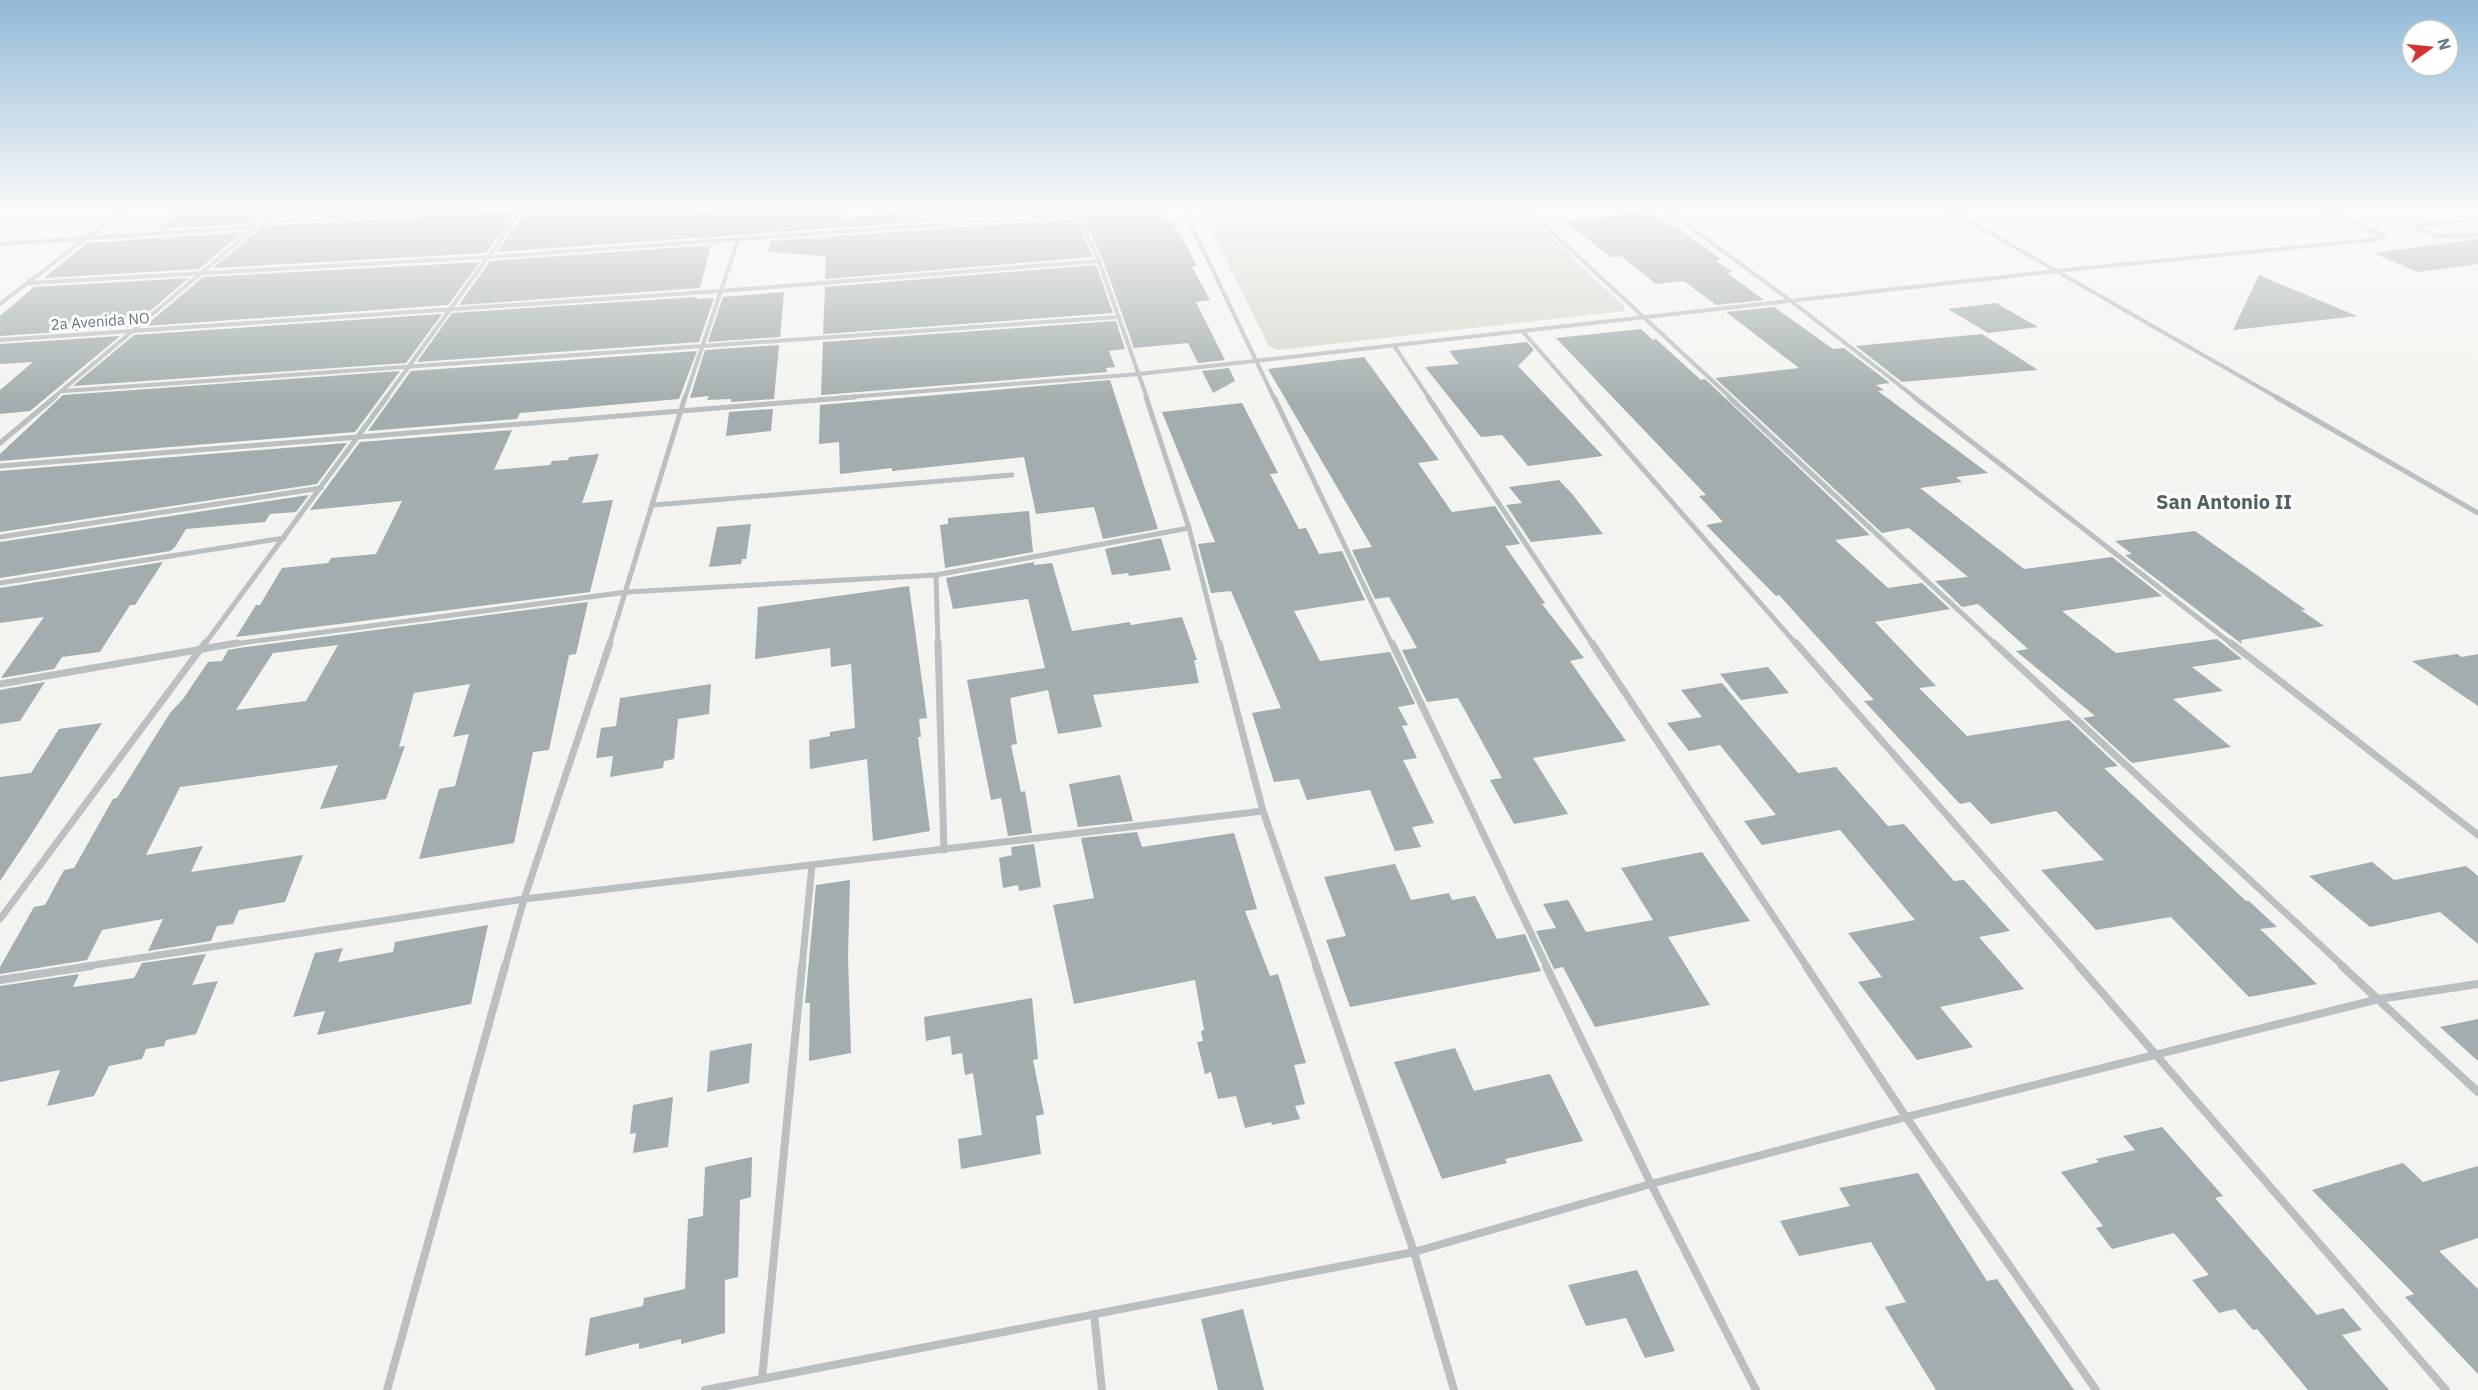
<svg xmlns="http://www.w3.org/2000/svg" width="2478" height="1390" viewBox="0 0 2478 1390" font-family="'IBM Plex Sans',sans-serif">
  <style>
    .green { fill: #d4d8cf }
    .building { fill: #a3acae; fill-rule: evenodd }
    .lines { fill: none; stroke-linecap: round; stroke-linejoin: round }
    .street-far3 { stroke: #babfc1; stroke-width: 4 }
    .street-far2 { stroke: #babfc1; stroke-width: 5 }
    .street-far1 { stroke: #babfc1; stroke-width: 7 }
    .street { stroke: #babfc1; stroke-width: 8 }
    .labels { text-anchor: middle; dominant-baseline: central; stroke-width: 6; stroke-linejoin: round; paint-order: stroke }
    .far-street-label { font-size: 15px; fill: #65787e; stroke: #fff }
    .neighbourhood-label { font-size: 20px; font-weight: bold; fill: #526064; stroke: #fff }
  </style>
  <rect width="100%" height="100%" fill="#f3f3f0"/>
  <path class="green" d="M1201,210H1521L1624,306V311L1278,350L1269,346Z"/>
  <g class="building">
    <path d="M180,210H270L254,223L160,229Z"/>
    <path d="M280,210H399L274,217Z"/>
    <path d="M471,210H475V214L515,213L486,253L213,268L263,226L467,214Z"/>
    <path d="M558,210H680L678,216L745,210H821V212L827,213L841,212V218L895,214V210L1072,211L496,252L526,212Z"/>
    <path d="M1080,210H1162L1167,221L1172,220L1197,266L1192,267L1210,300L1196,302L1225,360L1198,363L1188,343L1134,348L1103,260Z"/>
    <path d="M1651,212L1670,226H1675L1722,260L1716,261L1732,272L1727,273L1764,300L1716,305L1684,281L1656,284L1621,256L1610,257L1565,221Z"/>
    <path d="M1076,219L1093,257L825,279L826,256L768,252L770,241Z"/>
    <path d="M243,232L199,269L44,278L87,243Z"/>
    <path d="M2478,239V264L2418,272L2373,253Z"/>
    <path d="M711,245L700,288L459,305L490,261Z"/>
    <path d="M480,262L448,305L145,326L203,277Z"/>
    <path d="M1096,265L1113,313L823,334L825,287Z"/>
    <path d="M2259,275L2273,281L2357,316L2233,330Z"/>
    <path d="M189,278L131,327L0,336V316L34,287Z"/>
    <path d="M784,292L780,337L708,342L723,297Z"/>
    <path d="M697,297V299L714,298L699,342L417,362L452,313Z"/>
    <path d="M1996,303L2038,327L1988,333L1948,309Z"/>
    <path d="M1774,307L1833,349L1844,348L1890,383L1876,385L1884,390L1878,391L1988,473L1956,477L1962,482L1920,488L2024,569L2112,557L2162,596L2062,611L2116,653L2217,639L2242,659L2192,667L2223,691L2173,699L2231,747L2132,763L2083,718L2095,716L2016,651L2028,649L1978,604L1962,607L1935,581L1968,577L1909,528L1882,533L1715,378L1799,368L1726,312Z"/>
    <path d="M442,314L406,363L73,386L134,335Z"/>
    <path d="M1116,321L1125,349L1109,351L1115,367L1106,368L1107,372L821,395L823,342Z"/>
    <path d="M1641,329L1653,340L1656,339L1701,380L1705,379L1870,535L1835,540L1888,588L1922,583L1950,609L1875,622L1936,686L1919,688L1967,736L2069,720L2118,766L2104,768L2246,901H2249L2277,927L2260,929L2317,984L2249,997L2171,917L2096,930L2041,870L2104,860L2056,811L1991,824L1970,802L1960,804L1864,701L1874,700L1779,595L1776,596L1706,525L1723,522L1699,496L1706,495L1556,338Z"/>
    <path d="M1982,334L2038,370L1902,382L1856,346Z"/>
    <path d="M120,336L30,411L0,414V390L33,362L0,364V344Z"/>
    <path d="M1527,342L1534,350L1518,366L1603,456L1528,466L1502,435L1481,437L1425,367L1459,364L1449,351Z"/>
    <path d="M779,345L774,399L731,402V399L707,400L709,396L690,398L705,350Z"/>
    <path d="M697,351L679,399L520,413L517,419L368,431L411,371Z"/>
    <path d="M1364,357L1439,460L1418,463L1452,512L1495,506L1520,544L1505,546L1545,603L1542,604L1584,658L1570,661L1626,741L1533,758L1568,814L1514,824L1490,780L1502,778L1458,698L1427,702L1402,650L1417,648L1389,597L1375,599L1352,550L1372,547L1268,369Z"/>
    <path d="M1229,368L1235,381L1213,393L1202,371Z"/>
    <path d="M400,371L355,432L0,461V454L63,395Z"/>
    <path d="M1110,380L1158,529L1103,539L1094,507L1036,514L1024,457L892,471V468L840,474L839,442L819,444L820,405Z"/>
    <path d="M1242,403L1278,473L1270,474L1299,529L1306,528L1319,554L1342,551L1365,600L1294,611L1320,661L1390,652L1415,704L1398,707L1408,725L1402,726L1417,758L1403,760L1434,823L1412,827L1421,847L1395,851L1370,790L1307,800L1299,779L1274,782L1252,713L1281,708L1231,591L1211,593L1198,544L1215,542L1162,412Z"/>
    <path d="M773,409L771,431L726,436L729,412Z"/>
    <path d="M512,430L494,470L550,465L552,461L568,460L569,457L599,454L582,503L613,500L590,592L236,637L256,605H260L282,568L328,563L331,558L376,554L402,501L310,510L360,442Z"/>
    <path d="M347,443L317,484L0,532V471Z"/>
    <path d="M1559,480L1573,495L1603,534L1531,542L1506,505L1522,503L1509,487Z"/>
    <path d="M309,495L296,512L270,514L265,522L186,529L175,547L170,551L0,578V542Z"/>
    <path d="M1029,511L1033,552L945,568L940,525L948,524V518Z"/>
    <path d="M751,524L746,559H742L741,564L709,567L717,527Z"/>
    <path d="M2195,531L2306,610H2301L2324,626L2241,640L2242,644L2125,555L2132,554L2115,541Z"/>
    <path d="M1161,538L1171,570L1129,576L1128,573L1112,575L1105,549Z"/>
    <path d="M163,562L135,605H130L100,652L62,657L54,669L1,678L44,617L0,623V588Z"/>
    <path d="M1034,562V565L1052,563L1072,631L1130,622L1131,625L1182,617L1197,660H1194L1199,683L1093,695L1102,727L1058,734L1048,690L1010,698L1017,744L1011,745L1021,792L1025,791L1032,833L1008,836L1001,798L991,800L967,680L1045,668L1028,599L953,609L946,578Z"/>
    <path d="M909,586L927,718L919,719L921,737H918L930,831L873,841L867,759L810,769L809,740L830,736V732L855,728L851,664L831,667L830,648L755,659L758,607Z"/>
    <path d="M588,602L576,654L569,655L549,750L533,752L514,843L419,859L439,789L455,786L469,734L453,737L470,684L414,693L399,747L405,746L386,799L320,809L338,765L180,787L146,855L203,846L191,872L303,855L285,902L239,910L233,924L217,926L211,941L148,951L163,919L102,930L87,960L0,974V967L34,907L45,905L64,870L74,868L113,799L117,798L170,713L183,699L208,662L222,661L228,650L239,648ZM338,645L306,701L236,710L273,653Z"/>
    <path d="M2457,654L2462,657L2478,654V706L2412,661Z"/>
    <path d="M1768,667L1789,693L1741,700L1720,674Z"/>
    <path d="M45,682L20,721L0,724V690Z"/>
    <path d="M1722,683L1798,773L1836,767L1888,826L1904,824L1954,881L1964,880L2010,931L1979,937L2024,989L1940,1007L1973,1047L1917,1060L1858,982L1882,977L1848,933L1915,920L1840,830L1762,845L1744,821L1776,815L1720,745L1689,751L1667,723L1702,717L1681,690Z"/>
    <path d="M711,684L709,714L678,719L674,759L664,761L663,768L610,777L613,756L596,758L601,728L616,726L620,698Z"/>
    <path d="M102,723L32,833L0,881V777L31,773L59,729Z"/>
    <path d="M1120,775L1133,821L1078,827L1069,784Z"/>
    <path d="M1137,832L1142,847L1234,833L1257,909L1245,911L1270,976L1278,974L1306,1063L1294,1065L1305,1104L1295,1106L1300,1119L1272,1125L1271,1122L1245,1128L1236,1096L1218,1099L1211,1072L1205,1074L1197,1042L1203,1041L1201,1031L1204,1030L1195,980L1074,1004L1053,905L1094,898L1081,838Z"/>
    <path d="M1034,844L1041,887L1019,891L1018,885L1003,888L999,858L1012,855L1011,847Z"/>
    <path d="M1702,852L1750,921L1668,937L1710,1005L1595,1027L1563,967L1554,969L1536,931L1556,928L1543,904L1568,900L1586,932L1653,920L1621,868Z"/>
    <path d="M2372,862L2394,880L2466,866L2478,876V944L2440,912L2370,927L2309,876Z"/>
    <path d="M1395,864L1411,900L1449,893L1452,900L1475,896L1497,939L1525,934L1541,971L1350,1007L1326,940L1346,936L1324,877Z"/>
    <path d="M850,880L848,957L851,1053L809,1061L810,1003H805L816,885Z"/>
    <path d="M488,925L471,1004L317,1035L325,1011L293,1017L315,953L343,948L338,962L393,952L395,942Z"/>
    <path d="M206,954L192,985L218,981L196,1034L166,1040L164,1046L146,1049L142,1059L109,1066L94,1096L47,1106L60,1070L0,1082V986L79,974L73,987L134,978L142,963Z"/>
    <path d="M1032,998L1038,1059L1033,1060L1044,1114L1036,1116L1041,1154L961,1169L958,1139L982,1135L973,1073L965,1075L962,1053L952,1055L950,1036L926,1041L924,1017Z"/>
    <path d="M2478,1019V1061L2440,1027Z"/>
    <path d="M752,1043L749,1083L707,1092L710,1051Z"/>
    <path d="M1455,1048L1474,1091L1550,1074L1583,1141L1505,1159L1507,1163L1442,1179L1394,1062Z"/>
    <path d="M673,1097L668,1147L633,1153L636,1133L630,1134L633,1105Z"/>
    <path d="M2162,1127L2223,1196L2215,1198L2317,1315L2343,1308L2362,1330L2342,1335L2389,1390H2308L2257,1329L2253,1330L2235,1309L2219,1313L2192,1280L2209,1275L2174,1233L2112,1249L2096,1228L2103,1226L2061,1172L2099,1162L2096,1159L2135,1150L2123,1136Z"/>
    <path d="M752,1157L751,1197L740,1200L738,1277L725,1280V1333L681,1344V1339L639,1349V1343L585,1356L590,1318L643,1306L644,1298L685,1289L688,1219L703,1216L705,1167Z"/>
    <path d="M2403,1163L2423,1182L2478,1166V1238L2439,1251L2478,1289V1374L2405,1297L2414,1294L2312,1190Z"/>
    <path d="M1918,1173L1987,1281L1997,1279L2074,1390H1936L1885,1307L1906,1302L1871,1242L1799,1256L1780,1221L1850,1206L1839,1188Z"/>
    <path d="M1637,1270L1675,1351L1645,1358L1626,1318L1586,1326L1568,1285Z"/>
    <path d="M1243,1309L1264,1390H1218L1201,1319Z"/>
  </g>
  <g class="lines">
    <g class="street-far3">
      <path d="M1076,210L1099,261L1147,398"/>
      <path d="M1184,210L1274,398"/>
      <path d="M1528,210L1731,398"/>
      <path d="M1667,210L1791,301L1916,398"/>
      <path d="M1950,210L2278,398"/>
      <path d="M2478,219L2415,225L2437,236L2478,235"/>
      <path d="M264,222L467,210"/>
      <path d="M0,244L257,227"/>
      <path d="M28,283L489,257L1079,215"/>
      <path d="M0,304L123,210"/>
      <path d="M1524,333L1581,398"/>
      <path d="M0,340L721,291L1099,261"/>
      <path d="M1395,347L1429,398"/>
      <path d="M63,391L1117,317"/>
      <path d="M53,398L276,210"/>
      <path d="M386,398L522,210"/>
      <path d="M685,398L738,240"/>
      <path d="M837,398L1139,374L2056,271L2371,240L2385,236L2324,210"/>
    </g>
    <g class="street-far2">
      <path d="M1146,397L1189,528L1219,645"/>
      <path d="M1274,397L1392,645"/>
      <path d="M1428,397L1593,645"/>
      <path d="M1580,397L1797,645"/>
      <path d="M1729,397L1996,645"/>
      <path d="M1914,397L2233,645"/>
      <path d="M2276,397L2478,513"/>
      <path d="M0,443L55,397"/>
      <path d="M0,466L855,397"/>
      <path d="M654,505L1012,475"/>
      <path d="M0,537L321,488"/>
      <path d="M936,575L938,645"/>
      <path d="M0,583L284,538"/>
      <path d="M204,645L387,397"/>
      <path d="M226,645L627,592L936,575L1189,528"/>
      <path d="M609,645L685,397"/>
    </g>
    <g class="street-far1">
      <path d="M938,643L944,850"/>
      <path d="M1219,643L1263,811L1317,967"/>
      <path d="M1392,643L1547,967"/>
      <path d="M1592,643L1807,967"/>
      <path d="M1796,643L2080,967"/>
      <path d="M1994,643L2344,967"/>
      <path d="M2231,643L2478,835"/>
      <path d="M0,684L237,643"/>
      <path d="M0,919L205,643"/>
      <path d="M81,967L524,899L1263,811"/>
      <path d="M505,967L524,899L610,643"/>
      <path d="M802,967L812,865"/>
    </g>
    <g class="street">
      <path d="M1316,966L1414,1252L1454,1390"/>
      <path d="M1546,966L1651,1184L1756,1390"/>
      <path d="M1806,966L1906,1117L2096,1390"/>
      <path d="M2079,966L2446,1390"/>
      <path d="M2342,966L2478,1092"/>
      <path d="M0,980L91,966"/>
      <path d="M1094,1314L1102,1390"/>
      <path d="M762,1379L802,966"/>
      <path d="M387,1390L505,966"/>
      <path d="M705,1390L1414,1252L1651,1184L1906,1117L2379,999L2478,984"/>
    </g>
  </g>
  <linearGradient id="sky" x2="0" y2="1"><stop stop-color="#91b9d8"/><stop offset="0.52" stop-color="#fafaf8"/><stop offset="1" stop-color="#fafaf8" stop-opacity="0"/></linearGradient>
  <rect width="2478" height="404" fill="url(#sky)"/>
  <g class="labels">
    <g class="far-street-label">
      <text transform="translate(100 321) rotate(-4)">2a Avenida NO</text>
    </g>
    <g class="neighbourhood-label">
      <text x="2224" y="501">San Antonio II</text>
    </g>
  </g>
  <g transform="translate(2430 48) rotate(75)"><circle r="28" fill="#ffffff" stroke="#c1c9cb" stroke-width="1.5"/>
  <path d="M0-4.5L10 22L0 15L-10 22Z" fill="#d4322f"/>
  <text y="-9" font-size="16" font-weight="bold" text-anchor="middle" fill="#65787e">N</text>
  </g>
</svg>
